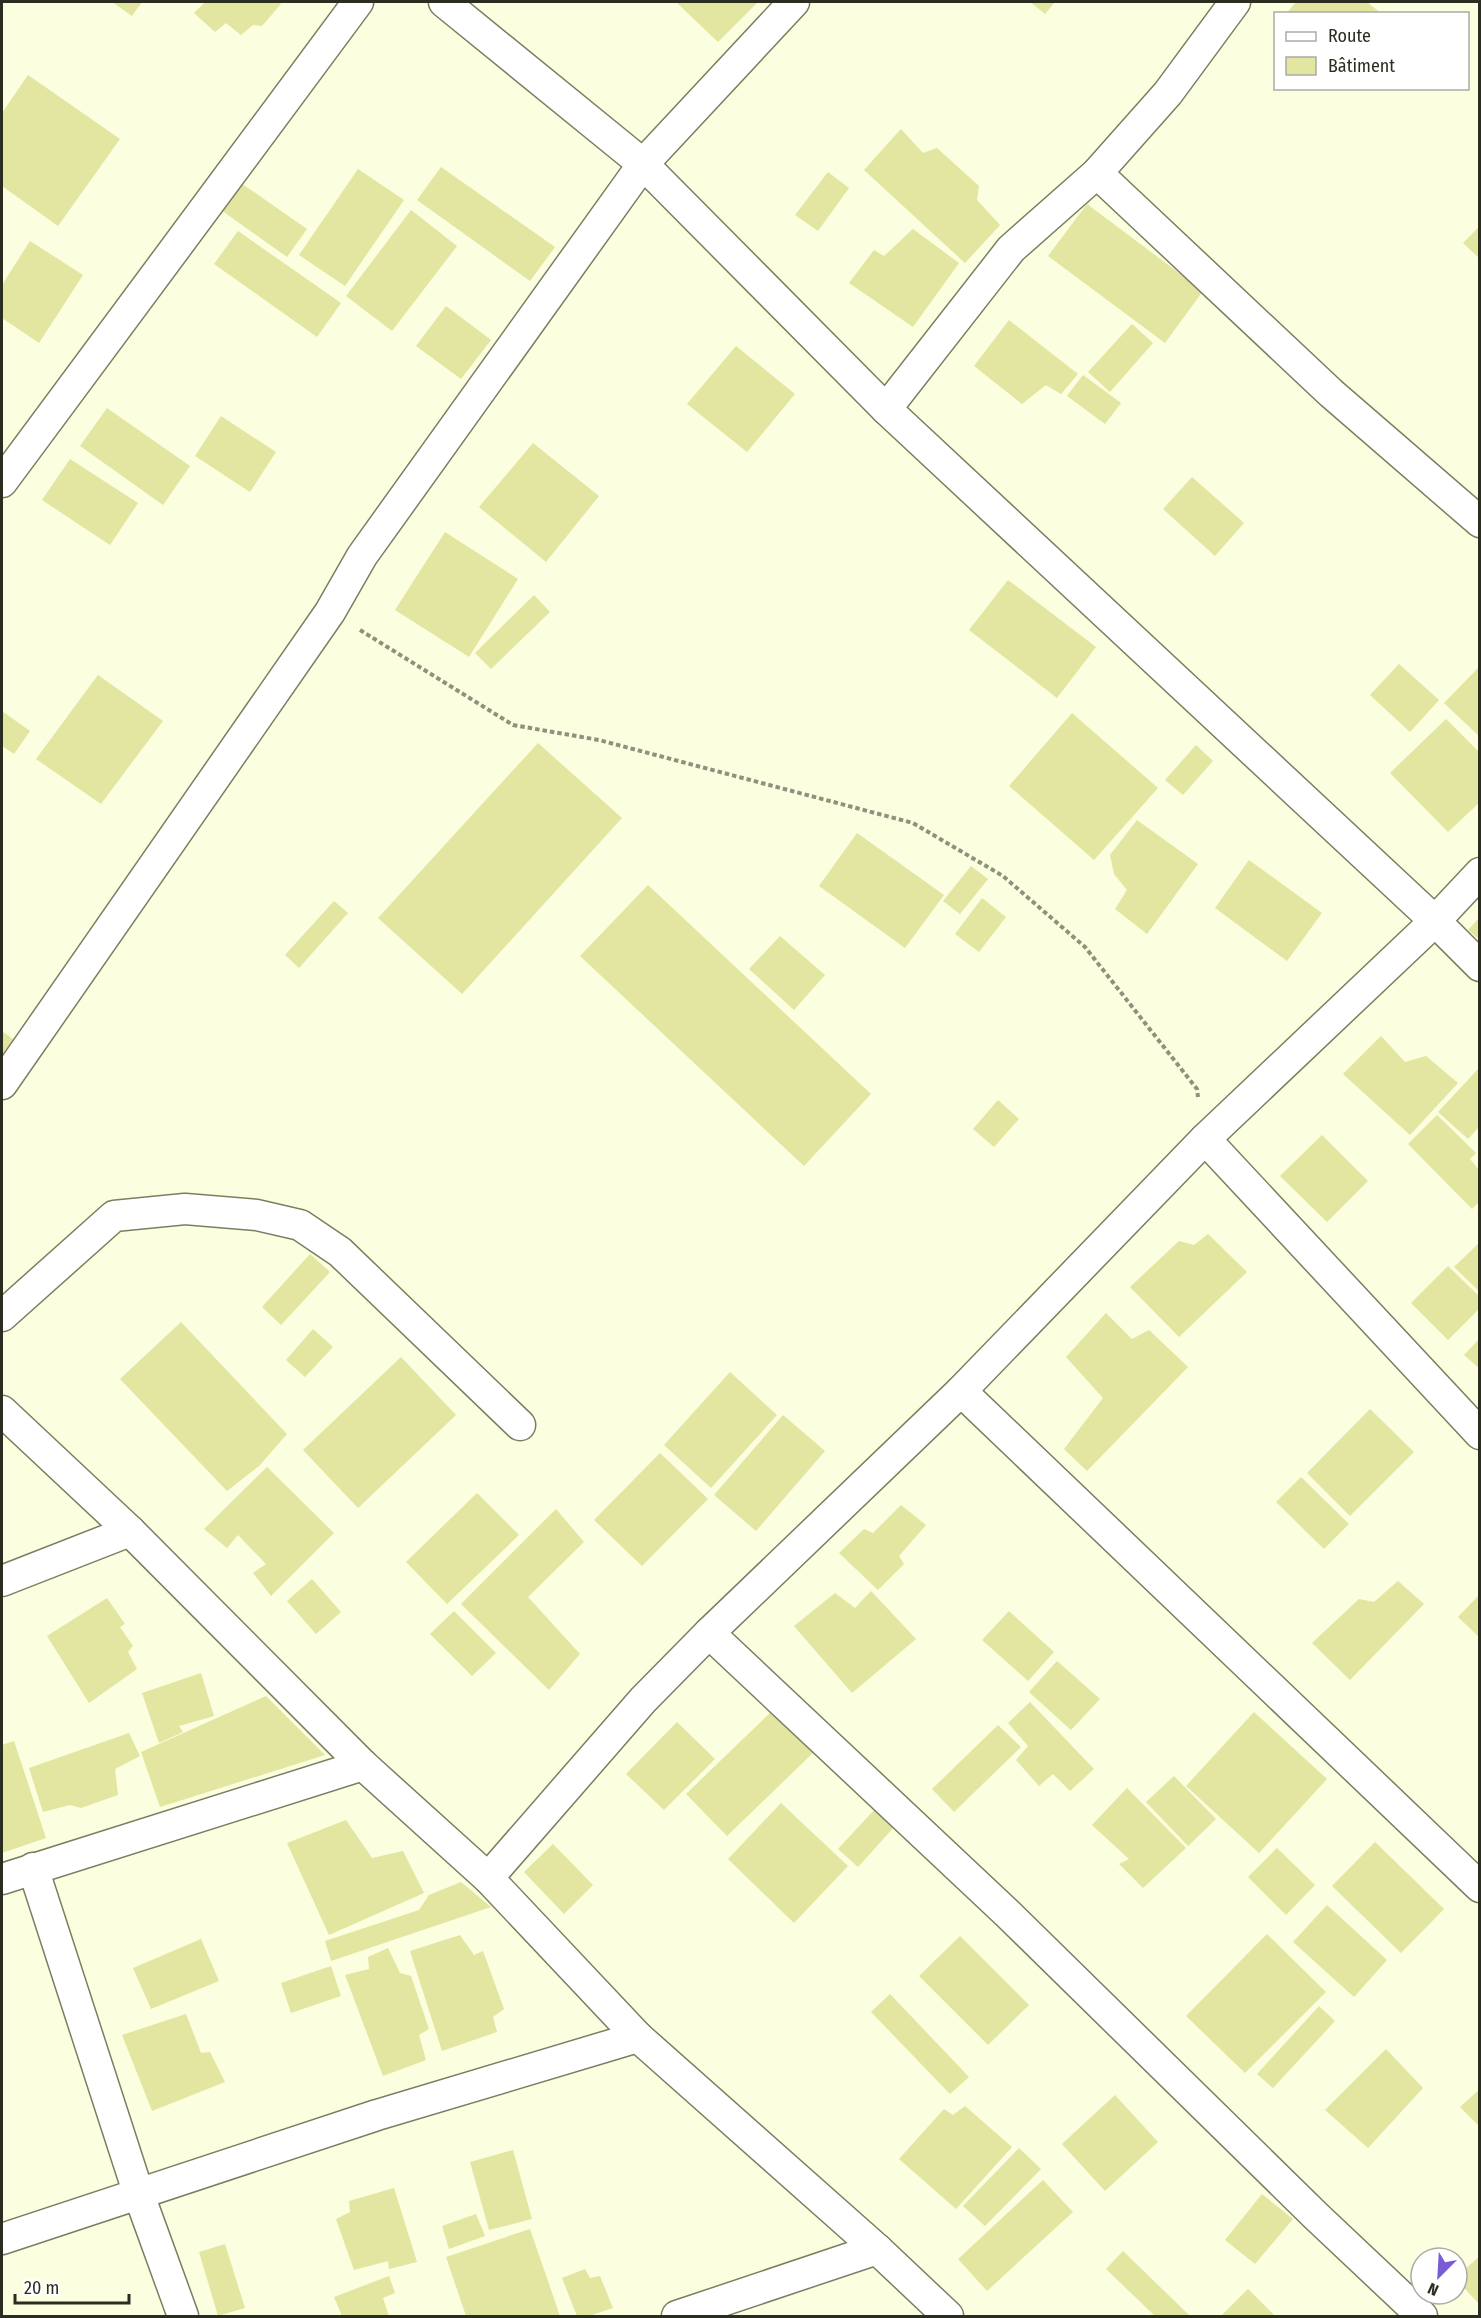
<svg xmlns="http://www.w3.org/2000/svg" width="1481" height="2318" viewBox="0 0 1481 2318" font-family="'Fira Sans Condensed',sans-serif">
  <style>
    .building { fill: #e2e6a1 }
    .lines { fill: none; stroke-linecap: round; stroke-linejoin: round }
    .street-casing { stroke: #7c7e62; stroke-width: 33 }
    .path { stroke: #8f917c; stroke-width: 4; stroke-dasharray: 4.5 3; stroke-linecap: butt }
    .street { stroke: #fff; stroke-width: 30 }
  </style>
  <rect width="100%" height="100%" fill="#fbfedf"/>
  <g class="building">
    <path d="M112,2H142L132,16Z"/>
    <path d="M205,2H278L281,4L262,26L253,25L241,35L226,23L215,32L194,13Z"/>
    <path d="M676,2H758L718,42Z"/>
    <path d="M1030,2H1055L1045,14Z"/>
    <path d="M1296,2H1367L1382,14H1286Z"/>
    <path d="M28,75L120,139L58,226L2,186V113Z"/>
    <path d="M901,129L923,153L937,148L979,186L977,200L1000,225L965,263L864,170Z"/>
    <path d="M441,167L555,247L530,281L417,200Z"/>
    <path d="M358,169L404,200L345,286L299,255Z"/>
    <path d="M828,172L849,188L818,231L795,215Z"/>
    <path d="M241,183L307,229L287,257L221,210Z"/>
    <path d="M1087,204L1203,291L1165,343L1048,256Z"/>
    <path d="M411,210L457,246L392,331L346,296Z"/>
    <path d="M1480,226V259L1463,243Z"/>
    <path d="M913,229L959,263L913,327L849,283L874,250L884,256Z"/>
    <path d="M238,231L341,303L317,337L214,264Z"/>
    <path d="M30,241L83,275L39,343L2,318V285Z"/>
    <path d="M446,306L491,340L461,379L416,346Z"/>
    <path d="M1009,320L1078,374L1061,394L1046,385L1022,404L974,366Z"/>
    <path d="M1132,324L1153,343L1110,392L1088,372Z"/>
    <path d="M736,346L795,394L747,452L687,404Z"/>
    <path d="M1083,375L1121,403L1105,424L1067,396Z"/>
    <path d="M107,408L190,466L163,505L80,446Z"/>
    <path d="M221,416L276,452L250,492L195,456Z"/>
    <path d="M533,443L599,496L546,562L479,507Z"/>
    <path d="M70,459L138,503L110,545L42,500Z"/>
    <path d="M1192,477L1244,523L1215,556L1163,509Z"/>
    <path d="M445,532L518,579L469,657L395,610Z"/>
    <path d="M1008,580L1096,647L1057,698L969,630Z"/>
    <path d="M534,595L550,612L491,669L475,653Z"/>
    <path d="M1399,664L1439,700L1410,732L1370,695Z"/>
    <path d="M1480,666V737L1444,703Z"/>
    <path d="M98,675L163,721L101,804L36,759Z"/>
    <path d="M2,711L30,731L14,754L2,746Z"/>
    <path d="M1072,713L1158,788L1094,860L1009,786Z"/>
    <path d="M1446,719L1480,753V802L1448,832L1390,773Z"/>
    <path d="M538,743L622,818L462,994L378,918Z"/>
    <path d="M1196,745L1213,761L1183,795L1165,780Z"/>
    <path d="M1137,820L1198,864L1147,934L1115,909L1127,890L1114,874L1110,855Z"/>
    <path d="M857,833L944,895L905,948L819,886Z"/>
    <path d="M1249,860L1322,913L1287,961L1215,908Z"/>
    <path d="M971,866L988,879L960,914L943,901Z"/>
    <path d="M648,885L871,1094L804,1166L580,956Z"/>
    <path d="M982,898L1006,917L979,952L955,934Z"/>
    <path d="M334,901L348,913L299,968L285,955Z"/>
    <path d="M1480,917V940L1468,930Z"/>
    <path d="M780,936L825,975L794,1010L749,969Z"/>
    <path d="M2,1031L17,1042L2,1064Z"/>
    <path d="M1381,1036L1405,1062L1426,1056L1458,1083L1410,1135L1343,1074Z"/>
    <path d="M1480,1067V1126L1468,1139L1438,1112Z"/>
    <path d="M998,1100L1019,1119L994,1147L973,1129Z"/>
    <path d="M1437,1115L1476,1153L1470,1159L1480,1171V1201L1472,1209L1408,1144Z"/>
    <path d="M1322,1135L1368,1181L1327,1222L1280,1176Z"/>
    <path d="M1208,1234L1247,1272L1179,1337L1130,1287L1179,1241L1194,1245Z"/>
    <path d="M1480,1242V1292L1454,1267Z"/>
    <path d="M310,1254L330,1272L281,1325L262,1307Z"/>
    <path d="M1448,1266L1480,1297V1308L1448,1340L1411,1303Z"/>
    <path d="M1106,1313L1132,1339L1149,1330L1188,1367L1087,1471L1064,1449L1103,1398L1066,1357Z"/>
    <path d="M181,1322L287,1434L259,1466L227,1491L120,1379Z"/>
    <path d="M313,1329L333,1347L305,1377L286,1360Z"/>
    <path d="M1480,1338V1369L1464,1355Z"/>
    <path d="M401,1357L456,1415L358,1508L303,1450Z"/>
    <path d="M730,1372L777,1415L711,1488L664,1445Z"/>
    <path d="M1370,1409L1414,1452L1350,1516L1307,1473Z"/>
    <path d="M783,1415L825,1451L756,1531L714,1495Z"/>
    <path d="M660,1453L708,1499L642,1566L594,1520Z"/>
    <path d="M267,1467L334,1533L271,1596L253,1573L266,1564L238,1535L227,1548L204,1529Z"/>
    <path d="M1301,1477L1349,1524L1324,1549L1276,1502Z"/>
    <path d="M477,1493L519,1535L447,1604L406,1562Z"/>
    <path d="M901,1505L926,1525L899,1556L904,1564L878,1590L839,1553L864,1529L873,1533Z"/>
    <path d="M556,1509L584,1542L528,1597L580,1654L549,1690L461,1604Z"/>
    <path d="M312,1579L341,1612L316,1634L287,1601Z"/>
    <path d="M1398,1581L1424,1604L1350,1680L1312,1643L1359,1599L1374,1602Z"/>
    <path d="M871,1591L916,1639L852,1693L794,1626L835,1593L855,1608Z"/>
    <path d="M1480,1594V1638L1458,1617Z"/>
    <path d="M107,1598L125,1624L120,1627L133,1646L128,1652L137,1669L89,1703L47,1636Z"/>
    <path d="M454,1611L496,1653L472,1676L430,1634Z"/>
    <path d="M1009,1611L1054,1652L1028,1681L982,1640Z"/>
    <path d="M1057,1661L1100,1699L1071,1730L1029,1692Z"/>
    <path d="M201,1673L214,1716L179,1726L183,1732L159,1743L142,1693Z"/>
    <path d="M266,1696L325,1755L160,1807L141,1752Z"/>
    <path d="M1030,1702L1094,1769L1070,1791L1053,1774L1039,1786L1016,1760L1028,1746L1008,1723Z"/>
    <path d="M775,1708L816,1750L727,1836L686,1794Z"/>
    <path d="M1254,1712L1327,1779L1259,1853L1186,1786Z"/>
    <path d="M677,1722L715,1759L664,1810L626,1774Z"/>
    <path d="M998,1725L1021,1747L954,1812L932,1789Z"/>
    <path d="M129,1733L140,1756L115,1769L118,1795L81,1808L70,1805L43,1812L29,1768Z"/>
    <path d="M14,1741L46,1838L2,1853V1745Z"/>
    <path d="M1174,1776L1216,1819L1188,1846L1146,1802Z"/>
    <path d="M1127,1788L1186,1848L1143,1888L1119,1864L1129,1859L1092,1825Z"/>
    <path d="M781,1803L848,1866L794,1923L728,1859Z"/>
    <path d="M875,1809L895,1826L858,1867L838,1849Z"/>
    <path d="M346,1820L372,1858L403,1851L424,1893L329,1935L287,1843Z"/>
    <path d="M1375,1842L1444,1909L1401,1953L1332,1886Z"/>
    <path d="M553,1844L593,1885L564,1914L524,1872Z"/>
    <path d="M1277,1848L1315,1885L1286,1915L1248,1877Z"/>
    <path d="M461,1882L491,1907L331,1961L325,1941L419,1910L429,1895Z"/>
    <path d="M1327,1905L1387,1960L1354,1997L1293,1942Z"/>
    <path d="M1267,1934L1326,1992L1245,2073L1186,2016Z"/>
    <path d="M460,1935L474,1955L483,1951L504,2009L493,2017L497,2032L442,2051L410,1951Z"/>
    <path d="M960,1936L1029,2005L988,2045L919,1976Z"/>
    <path d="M201,1939L219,1981L151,2009L133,1968Z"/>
    <path d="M388,1948L400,1973L411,1976L429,2029L419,2035L426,2060L383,2076L345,1975L369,1969L368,1957Z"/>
    <path d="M331,1966L341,1996L291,2013L281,1983Z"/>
    <path d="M890,1994L969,2077L950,2094L871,2012Z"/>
    <path d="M1319,2006L1335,2021L1273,2088L1257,2074Z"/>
    <path d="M186,2014L201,2053L210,2052L225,2082L152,2111L122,2035Z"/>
    <path d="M1386,2049L1423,2088L1368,2148L1325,2110Z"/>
    <path d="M1480,2089V2127L1460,2107Z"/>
    <path d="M1115,2095L1158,2142L1105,2191L1062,2144Z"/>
    <path d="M965,2106L1012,2147L956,2209L899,2159L944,2109L953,2115Z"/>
    <path d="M1019,2148L1041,2169L985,2226L963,2206Z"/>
    <path d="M513,2150L532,2219L489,2230L470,2162Z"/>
    <path d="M1043,2180L1073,2212L987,2291L958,2259Z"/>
    <path d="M394,2188L417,2262L389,2269L388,2261L354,2270L336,2219L350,2212L349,2201Z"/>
    <path d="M1262,2194L1293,2219L1255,2264L1225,2240Z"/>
    <path d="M476,2214L485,2236L449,2249L442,2226Z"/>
    <path d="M530,2229L560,2316H466L446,2257Z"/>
    <path d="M225,2244L245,2308L218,2316L199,2252Z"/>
    <path d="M1123,2251L1190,2316H1155L1106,2269Z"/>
    <path d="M1480,2256V2305L1457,2280V2276Z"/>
    <path d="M585,2269L590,2278L600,2276L613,2308L589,2316H577L562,2278Z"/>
    <path d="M389,2276L395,2293L383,2298L389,2316H342L334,2297Z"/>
    <path d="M1248,2289L1275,2316H1221Z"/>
  </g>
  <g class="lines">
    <g class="street-casing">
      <g id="street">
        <path d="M444,2L643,164L886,409L1435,921L1205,1139L961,1391L709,1633L643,1700L488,1878"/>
        <path d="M1097,173L1331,393L1480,522"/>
        <path d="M886,409L1011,249L1097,173L1168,93L1235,2"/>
        <path d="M2,482L358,2"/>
        <path d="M1480,873L1435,921L1480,966"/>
        <path d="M2,1084L330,612L362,556L643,164L794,2"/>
        <path d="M1205,1139L1480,1434"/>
        <path d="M2,1316L114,1216L185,1209L257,1215L300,1225L340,1252L520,1425"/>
        <path d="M961,1391L1480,1887"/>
        <path d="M2,1411L130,1531L363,1765L488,1878L638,2037L877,2249L948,2316"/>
        <path d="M2,1581L130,1531"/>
        <path d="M709,1633L1008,1914L1316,2216L1422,2316"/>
        <path d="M33,1868L138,2192L183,2316"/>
        <path d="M2,1879L363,1765"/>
        <path d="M2,2239L377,2115L638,2037"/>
        <path d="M677,2316L877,2249"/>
      </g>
    </g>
    <path class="path" d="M360,630L513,725L599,740L913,823L1003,876L1085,947L1197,1089L1198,1097"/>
    <use href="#street" class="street"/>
  </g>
  <rect width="1481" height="2318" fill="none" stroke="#2c2d21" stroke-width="6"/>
  <rect x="1274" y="12" width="195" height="78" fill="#ffffff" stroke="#ababa6" stroke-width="1.5"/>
  <rect x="1286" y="32" width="30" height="9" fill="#ffffff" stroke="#ababa6" stroke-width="1.5"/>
  <text x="1328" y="42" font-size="18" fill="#2c2d21">Route</text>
  <rect x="1286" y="57" width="30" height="18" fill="#e2e6a1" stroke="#ababa6" stroke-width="1.5"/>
  <text x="1328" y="72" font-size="18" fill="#2c2d21">Bâtiment</text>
  <g transform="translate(1439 2276) rotate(204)"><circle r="28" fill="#ffffff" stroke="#ababa6" stroke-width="1.5"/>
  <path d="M0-4.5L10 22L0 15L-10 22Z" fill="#7a5bd5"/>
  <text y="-9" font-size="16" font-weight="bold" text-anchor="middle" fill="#2c2d21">N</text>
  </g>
  <path d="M15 2294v9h114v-9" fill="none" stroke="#2c2d21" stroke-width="3"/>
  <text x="24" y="2294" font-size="18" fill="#2c2d21" stroke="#ffffff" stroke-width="4.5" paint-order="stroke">20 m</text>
</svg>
